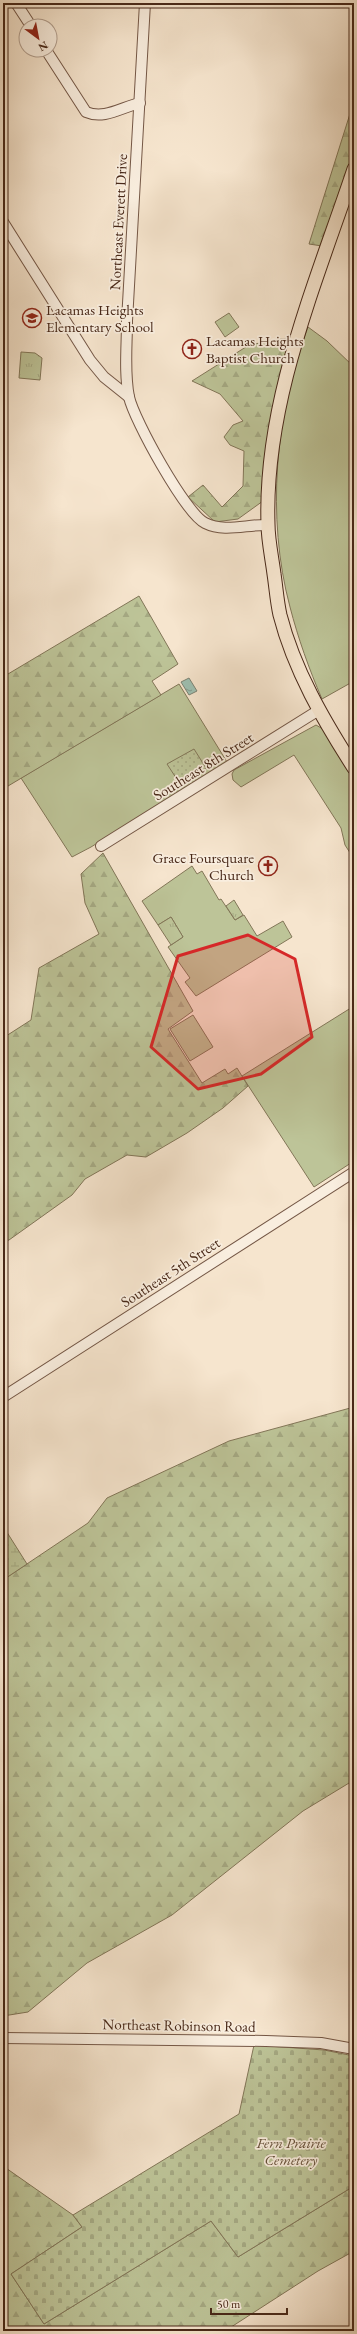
<svg xmlns="http://www.w3.org/2000/svg" width="357" height="2334" viewBox="0 0 357 2334" font-family="'EB Garamond',serif">
  <style>
    .grass { fill: #bdc498; stroke: #827658 }
    .forest { fill: url(#forest-firs); stroke: #827658 }
    .wetland { fill: url(#wetland-marsh); stroke: #827658 }
    .cemetery { fill: url(#cemetery-stones); stroke: #827658 }
    .park { fill: url(#park-tufts); stroke: #827658 }
    .garden { fill: url(#garden-dots); stroke: #827658 }
    .water { fill: url(#water-ripples); stroke: #7c8374 }
    .lines { fill: none; stroke-linecap: round; stroke-linejoin: round }
    .minor-casing { stroke: #745746; stroke-width: 12 }
    .major-casing { stroke: #482818; stroke-width: 15 }
    .minor { stroke: #f9eedf; stroke-width: 10 }
    .major { stroke: #f6e5ce; stroke-width: 13 }
    .marked { fill: #d62828; fill-opacity: 0.2; stroke: #d62828; stroke-width: 3; stroke-linejoin: round }
    .labels { text-anchor: middle; dominant-baseline: central; stroke-width: 3.5; stroke-linejoin: round; paint-order: stroke }
    .street-label { font-size: 15px; fill: #482818; stroke: #f9eedf }
    .poi-label { font-size: 15px; fill: #482818; stroke: #f9eedf; text-anchor: start }
    .park-label { font-size: 15px; font-style: italic; fill: #654f38; stroke: #f9eedf }
  </style>
  <defs>
    <pattern id="forest-firs" width="22" height="20" patternUnits="userSpaceOnUse"><rect width="22" height="20" fill="#bdc498"/><path d="M5 1l3.5 6h-7zM16 11l3.5 6h-7z" fill="#a4a882"/></pattern>
    <pattern id="wetland-marsh" width="20" height="14" patternUnits="userSpaceOnUse"><rect width="20" height="14" fill="#bdc498"/><path d="M1 5h8M5 5V1M11 12h8M15 12V8" fill="none" stroke="#a4a882"/></pattern>
    <pattern id="cemetery-stones" width="16" height="16" patternUnits="userSpaceOnUse"><rect width="16" height="16" fill="#bdc498"/><path d="M2 7V4a2 2 0 0 1 4 0v3zM10 15v-3a2 2 0 0 1 4 0v3z" fill="#a4a882"/></pattern>
    <pattern id="park-tufts" width="24" height="20" patternUnits="userSpaceOnUse"><rect width="24" height="20" fill="#bdc498"/><path d="M3 7l-1-3M5 7V3M7 7l1-3M15 17l-1-3M17 17v-4M19 17l1-3" fill="none" stroke="#a4a882"/></pattern>
    <pattern id="garden-dots" width="8" height="8" patternUnits="userSpaceOnUse"><rect width="8" height="8" fill="#bdc498"/><path d="M2 2h.1M6 6h.1" fill="none" stroke="#a4a882" stroke-width="1.8" stroke-linecap="round"/></pattern>
    <pattern id="water-ripples" width="26" height="14" patternUnits="userSpaceOnUse"><rect width="26" height="14" fill="#9ec0b2"/><path d="M2 4q2-2 4 0t4 0M15 11q2-2 4 0t4 0" fill="none" stroke="#839c90"/></pattern>
  </defs>
  <rect width="100%" height="100%" fill="#f6e5ce"/>
  <filter id="stains"><feTurbulence type="fractalNoise" baseFrequency=".005" numOctaves="4"/><feColorMatrix values="0 0 0 0 .2 0 0 0 0 .09 0 0 0 0 .02 0 0 0 .5 -.17"/></filter>
  <radialGradient id="worn" r=".72"><stop offset=".6" stop-color="#630" stop-opacity="0"/><stop offset="1" stop-color="#630" stop-opacity=".3"/></radialGradient>
  <g class="grass">
    <path d="M229,313L239,327L225,337L215,322Z"/>
    <path d="M308,327L327,341L354,367V681L322,699C309,669 298,638 290,607C266,517 275,414 308,327Z"/>
    <path d="M179,684L227,762L91,847L72,857L21,778Z"/>
    <path d="M316,725L323,729L354,780V859L345,845L341,828L294,755L241,787L233,780L232,774L234,770Z"/>
    <path d="M192,866L197,874L202,871L219,900L221,899L235,920L244,915L257,936L283,921L292,937L196,996L185,982L190,978L168,947L183,937L171,917L158,925L142,901Z"/>
    <path d="M354,1006V1161L314,1187L242,1076Z"/>
    <path d="M193,1015L213,1047L190,1061L170,1029Z"/>
  </g>
  <g class="forest">
    <path d="M354,101V150L350,163L322,246L309,244Z"/>
    <path d="M293,337L263,501L238,519L215,522L188,497L203,485L222,507L243,486L244,451L230,445L224,437L233,425L243,421L220,394L192,381L249,345Z"/>
    <path d="M139,596L178,664L152,681L161,695L3,789V674H8Z"/>
    <path d="M103,853L193,1011L168,1029L202,1083L225,1069L228,1074L237,1068L248,1086L223,1108L187,1133L146,1157L127,1155L85,1179L72,1195L9,1240L3,1242V1038L31,1020L39,968L99,934L85,903L81,874Z"/>
    <path d="M354,1407V1780L303,1811L172,1915L87,1963L28,2012L3,2016V1580L88,1523L107,1498L229,1441Z"/>
    <path d="M3,2166L73,2215L82,2227L11,2274L44,2324L211,2221L238,2257L354,2186V2251L318,2271L225,2331H3Z"/>
  </g>
  <path class="wetland" d="M3,1526L27,1564L3,1580Z"/>
  <path class="cemetery" d="M254,2045L324,2050L354,2056V2186L238,2257L211,2221L44,2324L11,2274L82,2227L73,2215L239,2114Z"/>
  <g class="park">
    <path d="M21,352L35,353L42,358L40,380L19,378Z"/>
    <path d="M234,900L243,915L235,920L226,906Z"/>
    <path d="M171,917L183,937L171,945L158,925Z"/>
  </g>
  <path class="garden" d="M194,749L206,768L180,784L167,764Z"/>
  <path class="water" d="M189,678L197,691L189,695L181,682Z"/>
  <g class="lines">
    <g class="minor-casing">
      <g id="minor">
        <path d="M16,3L31,26"/>
        <path d="M145,3L127,321C127,346 124,373 129,397C134,420 186,514 205,523C225,533 247,524 268,525"/>
        <path d="M46,50L86,112C104,120 122,107 140,103"/>
        <path d="M3,222L90,360L104,377L129,397"/>
        <path d="M101,846L319,710"/>
        <path d="M3,1397L354,1172"/>
        <path d="M3,2038L266,2041L321,2043L354,2049"/>
      </g>
    </g>
    <g class="major-casing">
      <path id="major" d="M354,169C316,283 264,402 268,524C268,540 272,558 274,574C276,587 277,602 280,615C294,670 324,721 354,768"/>
    </g>
    <use href="#minor" class="minor"/>
    <use href="#major" class="major"/>
  </g>
  <path class="marked" d="M248,935L295,959L312,1037L261,1074L198,1089L151,1047L178,956Z"/>
  <defs>
    <g id="school-ring" transform="scale(1)"><circle r="9.5" fill="#f9eedf" stroke="#8f2418" stroke-width="1.5"/><path d="M0-5L7-2L0 1L-7-2ZM-4 1L0 2.5L4 1V4Q0 6-4 4Z" fill="#8f2418"/></g>
    <g id="church-ring" transform="scale(1)"><circle r="9.5" fill="#f9eedf" stroke="#8f2418" stroke-width="1.5"/><path d="M-1.2-6h2.4v3.5h3.3v2.4h-3.3V6h-2.4V-.1h-3.3v-2.4h3.3Z" fill="#8f2418"/></g>
  </defs>
  <g fill-rule="evenodd">
    <use href="#school-ring" x="32" y="318"/>
    <use href="#church-ring" x="192" y="349"/>
    <use href="#church-ring" x="268" y="866"/>
  </g>
  <g class="labels">
    <g class="street-label">
      <text transform="translate(118 222) rotate(-87)">Northeast Everett Drive</text>
      <text transform="translate(203 766) rotate(-32)">Southeast 8th Street</text>
      <text transform="translate(170 1272) rotate(-33)">Southeast 5th Street</text>
      <text transform="translate(179 2025) rotate(1)">Northeast Robinson Road</text>
    </g>
    <g class="poi-label">
      <text x="46" y="309">Lacamas Heights<tspan x="46" dy="17">Elementary School</tspan></text>
      <text x="206" y="340">Lacamas Heights<tspan x="206" dy="17">Baptist Church</tspan></text>
      <text x="254" y="857" text-anchor="end">Grace Foursquare<tspan x="254" dy="17">Church</tspan></text>
    </g>
    <g class="park-label">
      <text x="291" y="2142">Fern Prairie<tspan x="291" dy="17">Cemetery</tspan></text>
    </g>
  </g>
  <rect width="357" height="2334" fill="none" stroke="#f6e5ce" stroke-width="16"/>
  <rect x="4" y="4" width="349" height="2326" fill="none" stroke="#482818" stroke-width="2"/>
  <rect x="8" y="8" width="341" height="2318" fill="none" stroke="#482818"/>
  <g transform="translate(38 38) rotate(148)"><circle r="19" fill="#f9eedf" stroke="#b29f8f"/>
  <path d="M0-3L7 15L0 10L-7 15Z" fill="#8f2418"/>
  <text y="-6" font-size="11" font-weight="bold" text-anchor="middle" fill="#482818">N</text>
  </g>
  <path d="M211 2308v6h76v-6" fill="none" stroke="#482818" stroke-width="2"/>
  <text x="217" y="2308" font-size="12" fill="#482818" stroke="#f9eedf" stroke-width="3" paint-order="stroke">50 m</text>
  <rect width="100%" height="100%" filter="url(#stains)"/>
  <rect width="100%" height="100%" fill="url(#worn)"/>
</svg>
